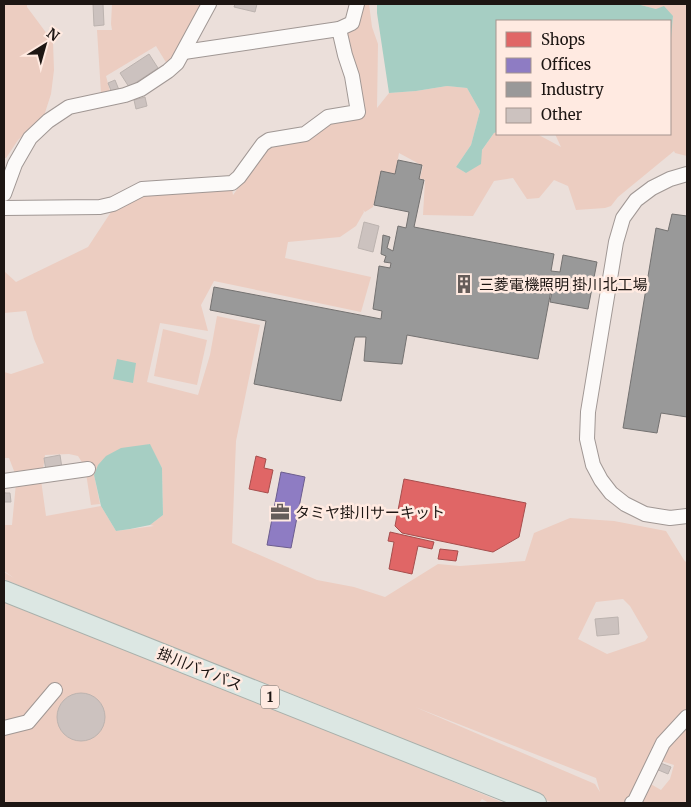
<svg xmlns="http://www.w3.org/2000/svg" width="691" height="807" viewBox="0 0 691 807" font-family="Merriweather,'Noto Sans JP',serif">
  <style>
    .green { fill: #eccdc1; fill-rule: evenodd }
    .water { fill: #a6cec3 }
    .shops { fill: #e06666; stroke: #a64e4d }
    .offices { fill: #8e7cc3; stroke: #6c5d8e }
    .industry { fill: #999; stroke: #747271 }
    .building { fill: #ccc2bf; stroke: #bcb3af }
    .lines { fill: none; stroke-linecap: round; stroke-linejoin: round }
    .minor-casing { stroke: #a09794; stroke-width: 16 }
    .highway-casing { stroke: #a8b0ab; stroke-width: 22 }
    .minor { stroke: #fcfaf9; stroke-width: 14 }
    .highway { stroke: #dce7e3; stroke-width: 20 }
    .labels { text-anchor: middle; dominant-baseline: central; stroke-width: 5; stroke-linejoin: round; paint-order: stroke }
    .shield { fill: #ffeae1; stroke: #615651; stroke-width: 1 }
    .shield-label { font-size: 14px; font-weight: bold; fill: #1d1613 }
    .poi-label { font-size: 15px; fill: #1d1613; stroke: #ffeae1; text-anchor: start }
    .street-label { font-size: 15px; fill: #1d1613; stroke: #ffeae1 }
  </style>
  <rect width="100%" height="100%" fill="#ebdfda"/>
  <g class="green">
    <path d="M4,4H27V7L53,42L54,70L51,94L43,119L33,126L18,140L6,158H4Z"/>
    <path d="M112,4H203L178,51L167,64L156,46L106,76L111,95L101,93L97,30H112L111,24Z"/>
    <path d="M360,4H369L372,27L378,44L377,108L389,93L416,91L447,86L467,88L480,111L471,145L456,167L466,173L494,133L497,132V134H537L561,147L555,134H670V49L673,16L656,9L637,4H687V156L675,153L674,151L618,197L611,206L605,208L576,210L568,186L554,180L539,198L527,199L513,178L494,181L473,216L423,215L425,180L420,178L423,166L399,153L395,174L381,171L373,207L365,212L363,210L364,212L356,226L340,237L288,242L285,258L371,277L361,312L214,281L201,305L208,331L160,323L147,382L198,395L210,355L217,316L260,325L236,441L232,543L317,580L354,587L385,597L438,564L460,566L525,561L534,533L570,518L614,521L666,531L684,560L687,563V803H646L639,800L649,783L661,790L670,779L674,765L658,760L627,803H554L444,761L343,716L332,710L261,682L243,675L199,660L4,579V572L14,578L4,571V525H12L16,483L41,480L46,516L101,506L116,531L154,526L150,525L163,515L162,468L149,444L94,475L100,504L91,505L85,467L78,456L69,454L45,455L43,470L16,476L9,458H4V372L11,374L44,363L34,339L26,311L4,313V271L16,282L88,247L111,212L143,195L232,189L233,195L267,148L288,143L331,118L363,117L365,111L344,38ZM623,599L630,606L648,637L645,641L607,654L578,639L596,602ZM415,707L596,778L600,792L595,784Z"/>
    <path d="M163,329L207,340L197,385L154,376Z"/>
    <path d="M4,601L221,685L504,803H489L482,799L479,803H4Z"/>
  </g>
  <g class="water">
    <path d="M377,4H637L656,9L664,6L673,16L670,49V21H497V132L494,133L482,150L481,164L466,173L456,167L471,145L480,111L467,88L447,86L416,91L389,93L377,13Z"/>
    <path d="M117,359L136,363L133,383L113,379Z"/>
    <path d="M150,444L162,468L163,515L150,525L130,529L116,531L101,506L94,475L98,465L106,456L121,448Z"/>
  </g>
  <g class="shops">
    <path d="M256,456L266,459L264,468L273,470L268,493L249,489Z"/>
    <path d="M404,479L526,503L519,537L493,552L402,533L395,526Z"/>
    <path d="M390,532L434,542L432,549L418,546L412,574L389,569L394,542L388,541Z"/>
    <path d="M440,549L458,551L456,561L438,559Z"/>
  </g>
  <path class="offices" d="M281,472L305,477L291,548L267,545Z"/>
  <g class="industry">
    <path d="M398,160L422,165L419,179L424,180L414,227L554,254L551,271L560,272L563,255L597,262L588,309L550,302L554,280H553L538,359L407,335L402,364L364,361L366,337H355L341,401L254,384L266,321L210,310L214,287L381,319L382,311L373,309L379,266L390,268L391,263L384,262L386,256L381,254L383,235L390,237L387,248L393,251L398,226L406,228L409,212L374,205L381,171L395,174Z"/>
    <path d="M672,214L687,216V417L661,413L657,433L623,428L656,228L668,231Z"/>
  </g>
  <g class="building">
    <path d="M93,4H103L104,25L94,26Z"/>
    <path d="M235,4H257L255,12L234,7Z"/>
    <path d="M149,54L158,68L129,87L120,73Z"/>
    <path d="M115,80L119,90L112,93L108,83Z"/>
    <path d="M145,97L147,106L136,109L134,100Z"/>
    <path d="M364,222L379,226L373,252L358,248Z"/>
    <path d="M60,455L62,468L46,471L44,458Z"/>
    <path d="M4,490L5,493H10L11,502H4Z"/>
    <path d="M618,617L619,634L597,636L595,619Z"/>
    <circle cx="81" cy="717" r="24"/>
    <path d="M658,762L671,767L668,774L656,769Z"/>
  </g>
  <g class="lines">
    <g class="minor-casing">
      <g id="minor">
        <path d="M184,52L339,29L352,23L357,4"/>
        <path d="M687,174L670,179L652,188L636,200L623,218L616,242L588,412L587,439L593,465L601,480L611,493L625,504L645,514L670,518L687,516"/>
        <path d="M4,194L15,164L30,138L48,121L69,107L125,95L141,89L168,71L177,63L209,4"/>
        <path d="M4,208L100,207L113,204L142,189L232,183L239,177L263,144L269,140L305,134L328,117L358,112L352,76L345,55L339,29"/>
        <path d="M4,481L88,469"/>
        <path d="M4,728L28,722L55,690"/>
        <path d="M632,803H634L663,743L687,717"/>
      </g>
    </g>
    <g class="highway-casing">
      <path id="highway" d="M4,591L536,803"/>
    </g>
    <use href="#minor" class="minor"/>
    <use href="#highway" class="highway"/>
  </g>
  <defs>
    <g id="building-bare" transform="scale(1.5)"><path d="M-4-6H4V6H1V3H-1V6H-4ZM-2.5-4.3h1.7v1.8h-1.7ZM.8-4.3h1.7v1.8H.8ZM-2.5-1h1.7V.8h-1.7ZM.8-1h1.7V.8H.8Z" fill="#655c59" stroke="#ffeae1" stroke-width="2.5" paint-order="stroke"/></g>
    <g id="office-bare" transform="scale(1.5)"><path d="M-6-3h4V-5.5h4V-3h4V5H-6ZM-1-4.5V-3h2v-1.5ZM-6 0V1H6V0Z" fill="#655c59" stroke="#ffeae1" stroke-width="2.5" paint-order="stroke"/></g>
  </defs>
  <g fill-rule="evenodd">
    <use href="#building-bare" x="464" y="284"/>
    <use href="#office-bare" x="280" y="512"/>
  </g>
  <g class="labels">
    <rect class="shield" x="261" y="685.5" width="18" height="23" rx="4"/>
    <g class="shield-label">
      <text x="270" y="697">1</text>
    </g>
    <g class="poi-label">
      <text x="479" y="284">三菱電機照明 掛川北工場</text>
      <text x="295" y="512">タミヤ掛川サーキット</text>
    </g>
    <g class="street-label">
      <text transform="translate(200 669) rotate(22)">掛川バイパス</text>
    </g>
  </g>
  <rect width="691" height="807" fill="none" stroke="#1d1613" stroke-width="10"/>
  <rect x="496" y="20" width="175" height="115" fill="#ffeae1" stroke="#a5958f"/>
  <rect x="506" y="32" width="25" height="15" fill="#e06666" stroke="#a5958f"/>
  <text x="541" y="45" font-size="15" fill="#1d1613">Shops</text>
  <rect x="506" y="58" width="25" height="15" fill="#8e7cc3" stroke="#a5958f"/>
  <text x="541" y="70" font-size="15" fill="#1d1613">Offices</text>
  <rect x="506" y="82" width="25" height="15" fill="#999999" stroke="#a5958f"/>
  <text x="541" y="95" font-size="15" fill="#1d1613">Industry</text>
  <rect x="506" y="108" width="25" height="15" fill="#ccc2bf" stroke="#a5958f"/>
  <text x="541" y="120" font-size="15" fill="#1d1613">Other</text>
  <g transform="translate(45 45) rotate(37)" stroke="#ffeae1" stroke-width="4" paint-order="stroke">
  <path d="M0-4L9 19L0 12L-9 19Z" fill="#1d1613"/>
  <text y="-8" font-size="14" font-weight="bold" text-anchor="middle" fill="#1d1613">N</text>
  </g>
</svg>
